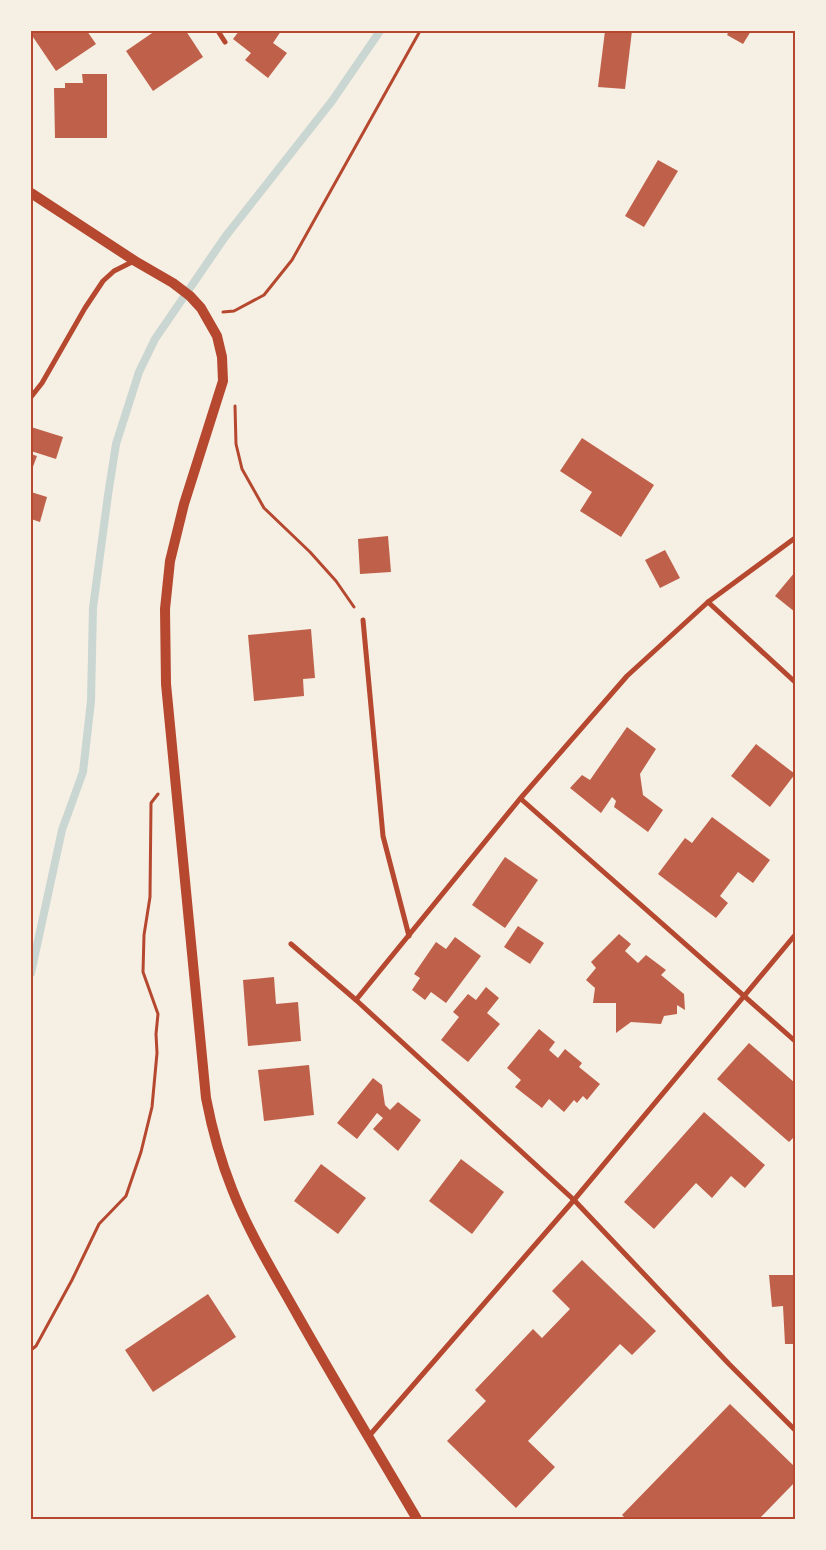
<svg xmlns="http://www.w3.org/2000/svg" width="826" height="1550" viewBox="0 0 826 1550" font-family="'Open Sans',sans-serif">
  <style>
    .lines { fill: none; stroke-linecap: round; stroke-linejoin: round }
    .stream { stroke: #c9d6d2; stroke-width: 8 }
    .building { fill: #bf614a }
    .path { stroke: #b5482f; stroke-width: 3 }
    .minor { stroke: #b5482f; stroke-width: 5 }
    .secondary { stroke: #b5482f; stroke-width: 10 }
    .neatline { fill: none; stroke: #b5482f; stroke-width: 2 }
  </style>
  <rect width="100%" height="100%" fill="#f6efe4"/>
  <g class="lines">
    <path class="stream" d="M31,973L62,830L83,772L91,701L93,608L108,495L116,444L139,372L155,339L225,237L332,101L380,31"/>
  </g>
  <g class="building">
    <path d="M32,31H87L96,44L56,71L31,34Z"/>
    <path d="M155,31H186L203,57L153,91L126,51Z"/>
    <path d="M239,31H281L273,43L287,53L268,78L245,60L251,53L233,39Z"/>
    <path d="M605,31H632L625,89L598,87Z"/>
    <path d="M729,31H751L743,44L727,35Z"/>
    <path d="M82,74H107V138H55L54,88H65V83H83Z"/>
    <path d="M658,160L678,171L644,227L625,216Z"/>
    <path d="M31,427L63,437L56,459L31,451Z"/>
    <path d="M582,438L654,485L621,537L580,511L592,492L560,471Z"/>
    <path d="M31,454L37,456L31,472Z"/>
    <path d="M31,492L47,497L40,522L31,519Z"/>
    <path d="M388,536L391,572L360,574L358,539Z"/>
    <path d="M665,550L680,578L660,588L645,560Z"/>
    <path d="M795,572V612L775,596Z"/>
    <path d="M311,629L315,678L303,679L304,696L254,701L248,635Z"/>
    <path d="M627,727L656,749L640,774L643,795L663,810L648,832L614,807L616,801L612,797L601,813L570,788L582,775L590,780Z"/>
    <path d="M756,744L795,774L770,807L731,776Z"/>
    <path d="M712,817L770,860L753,883L738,872L720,896L728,903L716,918L658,874L685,838L692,843Z"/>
    <path d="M505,857L538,880L505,928L472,905Z"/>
    <path d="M518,926L544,943L530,964L504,947Z"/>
    <path d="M619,934L631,944L625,951L638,963L646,955L666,970L661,975L684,994L685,1010L677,1005V1014L664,1016L661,1024L631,1022L616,1033V1003H593L595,988L586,980L596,968L591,962Z"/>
    <path d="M455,937L481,956L446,1003L431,992L425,1000L412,990L420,978L414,974L436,942L446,949Z"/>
    <path d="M274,977L276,1004L298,1002L301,1041L248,1046L243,980Z"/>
    <path d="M486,987L499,998L487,1013L500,1024L468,1062L441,1040L459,1017L453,1012L468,994L476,1000Z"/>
    <path d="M539,1029L555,1042L549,1050L558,1058L565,1049L582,1063L579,1067L600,1084L587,1100L583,1096L577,1103L574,1100L564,1112L549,1099L542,1108L515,1087L521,1080L507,1068Z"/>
    <path d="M749,1043L795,1083V1136L789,1142L717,1079Z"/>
    <path d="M309,1065L314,1115L264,1121L258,1070Z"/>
    <path d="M373,1078L382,1085L385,1105L390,1110L398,1102L421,1120L398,1151L373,1129L383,1118L377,1113L357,1139L337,1123Z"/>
    <path d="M704,1112L765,1165L745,1188L731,1176L712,1198L696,1183L654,1229L624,1202Z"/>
    <path d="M461,1159L504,1192L472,1234L429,1201Z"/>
    <path d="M321,1164L366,1198L338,1234L294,1201Z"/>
    <path d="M582,1260L656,1331L632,1355L620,1344L528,1441L555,1467L516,1508L447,1441L486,1401L475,1390L533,1329L542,1338L570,1309L552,1291Z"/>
    <path d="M769,1275H795V1344H785L783,1306L772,1307Z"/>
    <path d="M208,1294L236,1337L153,1392L125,1350Z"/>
    <path d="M730,1404L795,1467V1482L759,1519H626L622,1515Z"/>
  </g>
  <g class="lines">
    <g class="path">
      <path d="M223,312L234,311L264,295L292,260L420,31"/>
      <path d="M235,406L236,444L242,469L264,508L310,552L336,581L354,607"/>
      <path d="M31,1350L36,1346L72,1280L99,1224L126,1196L141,1152L152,1107L157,1053L156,1034L158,1014L143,972L144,935L150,897L151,803L158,794"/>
    </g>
    <g class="minor">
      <path d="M218,31L225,42"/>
      <path d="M31,397L42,383L85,308L103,281L114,271L134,261"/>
      <path d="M708,602L795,682"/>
      <path d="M363,620L383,836L409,936"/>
      <path d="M521,799L795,1041"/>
      <path d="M291,944L356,1000L574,1200L729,1364L795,1430"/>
      <path d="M356,1000L519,800L627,676L708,602L795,538"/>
      <path d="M369,1436L574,1200L795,935"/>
    </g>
    <path class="secondary" d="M31,193L135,261L173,283L190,296L201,308L217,336L222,357L223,381L184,504L170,561L165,609L166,684L206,1098C212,1129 220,1159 232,1189C249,1233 275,1275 298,1316C337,1385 377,1451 417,1519"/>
  </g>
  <rect width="826" height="1550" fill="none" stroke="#f6efe4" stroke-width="65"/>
  <rect x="32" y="32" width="762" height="1486" class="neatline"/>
</svg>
